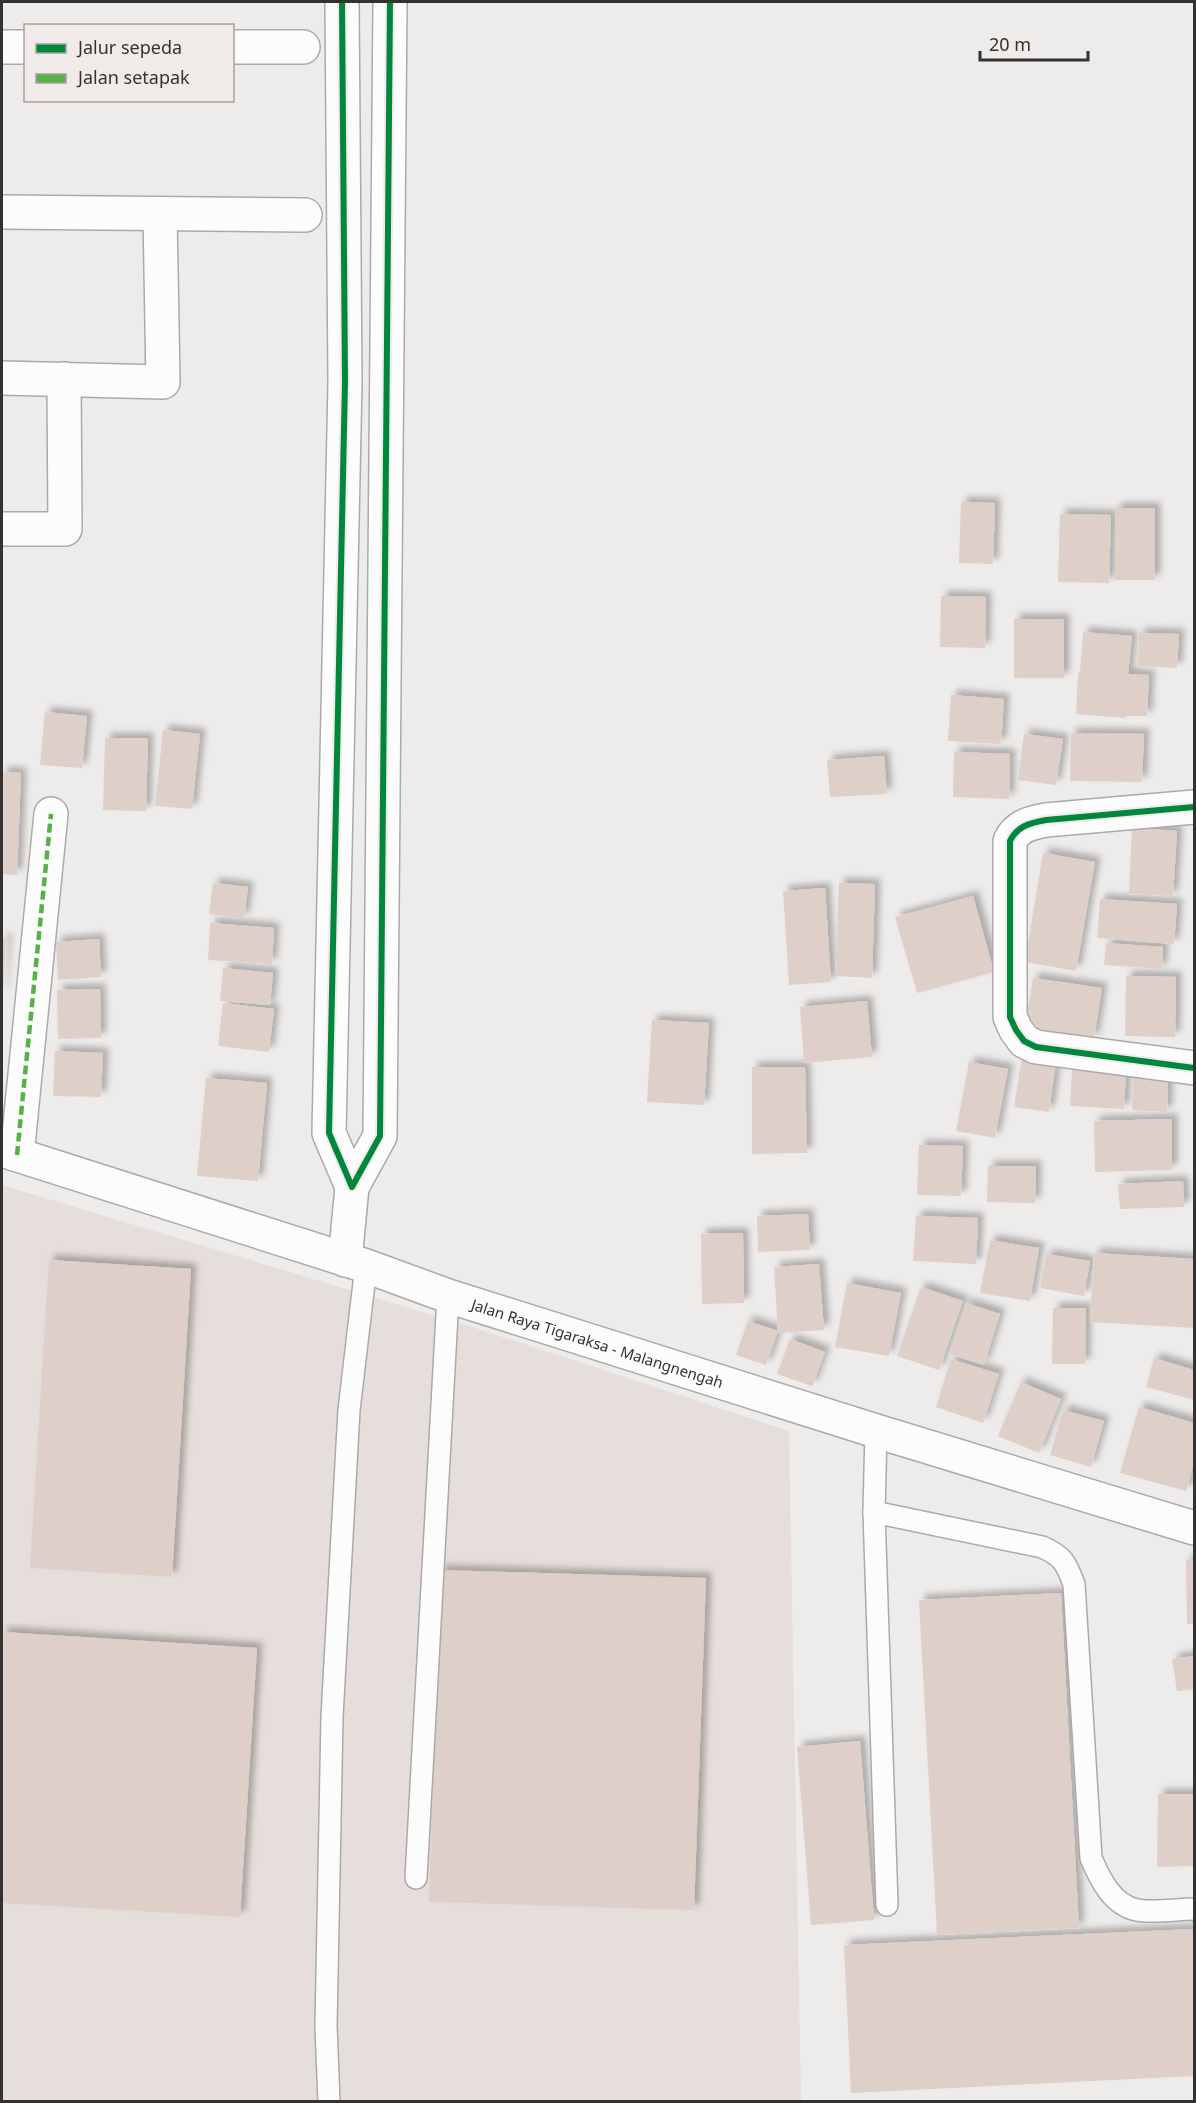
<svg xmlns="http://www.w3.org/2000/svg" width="1196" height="2103" viewBox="0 0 1196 2103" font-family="'Noto Sans',sans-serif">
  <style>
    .built { fill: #e6deda }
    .building { fill: #ded0c8; filter: url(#shadow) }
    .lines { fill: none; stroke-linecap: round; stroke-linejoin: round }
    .lane-casing { stroke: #acaaa9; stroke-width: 24 }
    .street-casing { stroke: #acaaa9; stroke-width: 36 }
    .primary-casing { stroke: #acaaa9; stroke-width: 36 }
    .lane { stroke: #fcfcfc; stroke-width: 21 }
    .street { stroke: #fcfcfc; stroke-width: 33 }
    .primary { stroke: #fcfcfc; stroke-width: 33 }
    .quiet { stroke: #56b246; stroke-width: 4.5; stroke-dasharray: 9 4.5; stroke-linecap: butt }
    .cycleway-casing { stroke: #f0ebe8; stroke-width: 10 }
    .cycleway { stroke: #00873e; stroke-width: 6 }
    .labels { text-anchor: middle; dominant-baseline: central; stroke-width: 6; stroke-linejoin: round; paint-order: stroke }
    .street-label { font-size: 15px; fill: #343231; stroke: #f0ebe8 }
  </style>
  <defs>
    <filter id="shadow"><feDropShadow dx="5.5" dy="-5.5" stdDeviation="3" flood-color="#0004"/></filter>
  </defs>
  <rect width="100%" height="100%" fill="#eeecea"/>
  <path class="built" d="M2,1185L475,1328L789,1431L801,2101H2Z"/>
  <g class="building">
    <path d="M961,502L995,503L993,564L959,563Z"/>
    <rect x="1115" y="508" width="40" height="72"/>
    <path d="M1060,514L1111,515L1109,583L1058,582Z"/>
    <path d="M941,596L986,597L985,648L940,647Z"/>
    <rect x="1014" y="619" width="50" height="59"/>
    <path d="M1083,632L1132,636L1128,674L1149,675L1147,716H1126L1125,718L1076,714L1078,673L1080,672Z"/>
    <path d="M1139,633L1179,634L1177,668L1138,666Z"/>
    <path d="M951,695L1004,699L1001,744L948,741Z"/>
    <path d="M45,712L87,716L82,768L40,765Z"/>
    <path d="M163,730L200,734L192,809L155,806Z"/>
    <path d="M1071,733L1144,734L1142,782L1070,781Z"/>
    <path d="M1024,734L1063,739L1056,785L1018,780Z"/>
    <path d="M105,738H148L146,811L103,810Z"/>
    <path d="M954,752L1010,754L1009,799L953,797Z"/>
    <path d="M884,756L887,794L830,797L827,760Z"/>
    <path d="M2,772L21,773L17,875L2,874Z"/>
    <path d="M1132,828L1177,831L1173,896L1129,894Z"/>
    <path d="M1043,853L1095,862L1076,971L1025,962Z"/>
    <path d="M213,883L248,887L244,918L209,914Z"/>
    <path d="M839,883L875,884L872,978L835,976Z"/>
    <path d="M825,888L831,982L789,985L783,891Z"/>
    <path d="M973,896L994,972L917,993L895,917Z"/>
    <path d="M1100,899L1177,904L1174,944L1097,938Z"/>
    <path d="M210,923L274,928L272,964L208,960Z"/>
    <path d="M2,938L6,939L3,993H2Z"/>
    <path d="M99,939L101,977L58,980L56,942Z"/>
    <path d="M1106,943L1163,947L1162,969L1104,965Z"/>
    <path d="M223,968L273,973L270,1005L220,1001Z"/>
    <path d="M1126,976L1176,977L1175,1037L1125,1036Z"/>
    <path d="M1033,978L1102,988L1094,1039L1025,1028Z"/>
    <path d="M100,989L101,1038L58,1039L57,990Z"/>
    <path d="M867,1001L872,1057L804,1063L800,1007Z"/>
    <path d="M223,1003L274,1009L269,1052L218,1046Z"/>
    <path d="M652,1020L709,1023L704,1105L647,1102Z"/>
    <path d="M55,1051L103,1053L101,1097L53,1096Z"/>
    <path d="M1022,1057L1056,1062L1049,1112L1014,1107Z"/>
    <path d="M969,1062L1008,1069L995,1138L956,1131Z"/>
    <path d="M752,1067H805L807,1153L752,1154Z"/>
    <path d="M1072,1069L1126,1071L1124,1109L1070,1106Z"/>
    <path d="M206,1078L267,1083L258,1181L197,1176Z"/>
    <path d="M1133,1078L1168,1079L1167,1112L1132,1110Z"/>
    <path d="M1172,1119V1170L1095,1172L1094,1121Z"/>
    <path d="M919,1145L963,1146L961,1196L917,1195Z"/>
    <path d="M988,1166H1036L1035,1203L987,1202Z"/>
    <path d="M1183,1181L1184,1207L1120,1209L1118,1184Z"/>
    <path d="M808,1214L810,1250L758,1252L757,1216Z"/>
    <path d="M916,1216L978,1218L976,1264L913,1261Z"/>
    <path d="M743,1233L744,1303L702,1304L701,1234Z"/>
    <path d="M990,1240L1039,1248L1030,1301L980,1293Z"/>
    <path d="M1094,1253L1194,1259V1328L1090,1322Z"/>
    <path d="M1046,1254L1090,1261L1084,1296L1040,1288Z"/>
    <path d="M49,1260L191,1269L172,1577L30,1568Z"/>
    <path d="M819,1264L824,1330L778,1333L774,1267Z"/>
    <path d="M847,1283L901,1293L889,1356L835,1347Z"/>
    <path d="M921,1287L963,1301L939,1370L897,1356Z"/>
    <path d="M966,1303L1000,1314L984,1365L950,1354Z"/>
    <path d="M1053,1308H1086L1085,1364H1052Z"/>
    <path d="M748,1321L778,1331L766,1365L736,1355Z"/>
    <path d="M790,1339L825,1352L812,1386L777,1374Z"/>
    <path d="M1154,1358L1194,1370V1400L1146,1387Z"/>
    <path d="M951,1359L999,1374L983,1423L936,1407Z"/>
    <path d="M1021,1382L1061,1399L1039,1453L998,1436Z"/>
    <path d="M1139,1407L1194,1423V1463L1186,1491L1120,1473Z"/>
    <path d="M1063,1410L1104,1421L1091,1467L1050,1455Z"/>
    <path d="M1186,1560H1194V1624H1187Z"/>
    <path d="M439,1570L706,1578L694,1910L429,1902Z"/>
    <path d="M1061,1593L1079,1928L937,1935L919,1600Z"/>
    <path d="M2,1632L257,1648L240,1917L2,1903Z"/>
    <path d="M1194,1656V1689L1177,1691L1172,1659Z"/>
    <path d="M860,1741L874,1920L811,1925L797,1747Z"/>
    <path d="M1158,1794H1194V1866L1157,1867Z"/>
    <path d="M1194,1929V2076L851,2093L844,1945Z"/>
  </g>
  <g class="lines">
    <g class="lane-casing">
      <g id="lane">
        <path d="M876,1431L874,1512L1042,1547C1063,1556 1066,1563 1074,1584L1091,1858C1100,1879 1112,1905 1137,1910C1150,1913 1180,1909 1194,1909"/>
        <path d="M874,1512L887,1905"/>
        <path d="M416,1878L448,1296"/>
        <path d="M329,2102L326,2026L332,1717L349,1410L366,1266"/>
      </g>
    </g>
    <g class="street-casing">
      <g id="street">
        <path d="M342,2L345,382L329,1133L352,1187L380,1136L390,2"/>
        <path d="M2,47H26"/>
        <path d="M232,47H303"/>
        <path d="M2,212L305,215"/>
        <path d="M2,378L163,382L160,214"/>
        <path d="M2,529H65L64,379"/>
        <path d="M1194,807L1046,820C1030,823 1017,826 1010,841V1017L1016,1030L1024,1041L1036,1047L1194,1068"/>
        <path d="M17,1155L51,814"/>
        <path d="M345,1260L352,1187"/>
      </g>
    </g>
    <g class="primary-casing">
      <g id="primary">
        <path id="s1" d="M2,1150L366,1266L448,1296L876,1431L1194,1528"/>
      </g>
    </g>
    <use href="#lane" class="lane"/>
    <use href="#street" class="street"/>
    <use href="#primary" class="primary"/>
    <path class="quiet" d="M17,1155L51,814"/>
    <g class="cycleway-casing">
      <g id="cycleway">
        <path d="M342,2L345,382L329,1133L352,1187L380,1136L390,2"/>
        <path d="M1194,807L1046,820C1030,823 1017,826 1010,841V1017L1016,1030L1024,1041L1036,1047L1194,1068"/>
      </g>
    </g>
    <use href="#cycleway" class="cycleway"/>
  </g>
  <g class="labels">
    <g class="street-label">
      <text stroke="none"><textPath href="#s1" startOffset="626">Jalan Raya Tigaraksa - Malangnengah</textPath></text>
    </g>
  </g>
  <rect width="1196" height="2103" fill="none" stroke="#343231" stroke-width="6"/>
  <rect x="24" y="24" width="210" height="78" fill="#f0ebe8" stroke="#a5a19f" stroke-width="1.5"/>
  <rect x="36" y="44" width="30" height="9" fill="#00873e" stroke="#a5a19f" stroke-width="1.5"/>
  <text x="78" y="54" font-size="18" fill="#343231">Jalur sepeda</text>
  <rect x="36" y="74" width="30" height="9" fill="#56b246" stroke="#a5a19f" stroke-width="1.5"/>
  <text x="78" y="84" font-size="18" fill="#343231">Jalan setapak</text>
  <path d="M980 51v9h108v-9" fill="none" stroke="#343231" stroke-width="3"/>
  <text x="989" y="51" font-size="18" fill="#343231" stroke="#f0ebe8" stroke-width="4.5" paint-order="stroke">20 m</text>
</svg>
